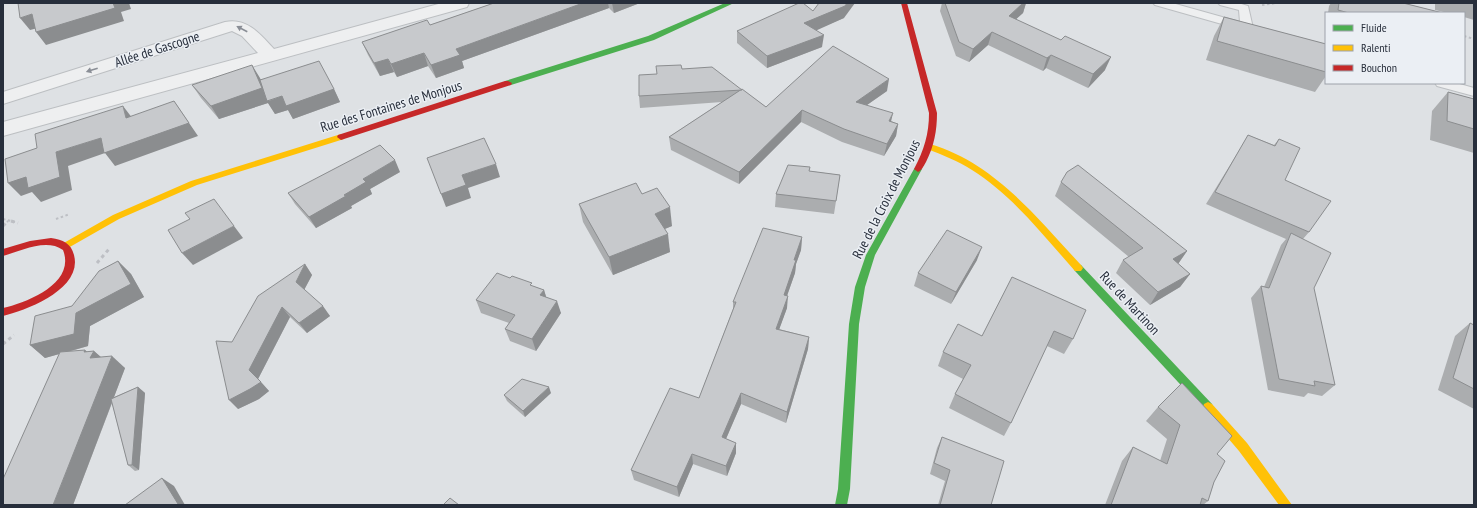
<svg xmlns="http://www.w3.org/2000/svg" width="1477" height="508" viewBox="0 0 1477 508" font-family="'PT Sans Narrow',sans-serif">
  <style>
    .lines { fill: none; stroke-linecap: round; stroke-linejoin: round }
    .lane-casing { stroke: #bcbfc2; stroke-width: 2 }
    .street-casing { stroke: #bcbfc2; stroke-width: 2 }
    .path-far1 { stroke: #bdbfc4; stroke-width: 2; stroke-dasharray: 2.5 2.5; stroke-linecap: butt }
    .path { stroke: #bdbfc4; stroke-width: 3; stroke-dasharray: 3.5 3.5; stroke-linecap: butt }
    .lane { fill: #eeeff0; fill-rule: evenodd }
    .street { fill: #eeeff0; fill-rule: evenodd }
    .fast { fill: #4caf50; fill-rule: evenodd }
    .slow { fill: #ffc107; fill-rule: evenodd }
    .jam { fill: #c62828; fill-rule: evenodd }
    .wall { fill: #abadaf }
    .shaded-wall { fill: #8b8d8f }
    .building { fill: #c7c9cc; stroke: #8b8d8f }
    .oneway { fill: #8a8e96 }
    .labels { text-anchor: middle; dominant-baseline: central; stroke-width: 3; stroke-linejoin: round; paint-order: stroke }
    .street-label { font-size: 14px; fill: #272e3b; stroke: #ebeff4 }
  </style>
  <rect width="100%" height="100%" fill="#dee1e4"/>
  <g class="lines">
    <g class="lane-casing">
      <g id="lane">
        <path d="M1153,3H1172L1240,22L1239,10L1220,5L1218,3H1238L1248,6L1253,28L1251,30H1243L1155,5Z"/>
        <path d="M1435,83H1456L1474,88V96L1437,86Z"/>
      </g>
    </g>
    <g class="street-casing">
      <path id="street" d="M442,3H469L467,7L3,136V122L258,53L242,36L232,31L3,104V92L225,22C247,17 261,35 274,49Z"/>
    </g>
    <g class="path-far1">
      <path d="M1262,5L1277,3"/>
      <path d="M1464,36L1474,39"/>
      <path d="M3,219L15,222"/>
      <path d="M56,219L70,214"/>
      <path d="M7,222L8,221"/>
    </g>
    <g class="path">
      <path d="M11,221L18,223"/>
      <path d="M3,226L8,221"/>
      <path d="M97,263L109,249"/>
      <path d="M3,344L14,335"/>
    </g>
    <use href="#lane" class="lane"/>
    <use href="#street" class="street"/>
    <g class="fast">
      <path d="M725,3H734L654,40L511,85H508L504,83L505,81L648,36Z"/>
      <path d="M918,166L922,169L875,255L865,287L859,324L850,489L847,505H835L838,489L849,324L855,287L866,255L914,169Z"/>
      <path d="M1078,264L1081,265L1212,404L1213,407L1212,410L1208,412L1204,410L1075,271L1073,268L1075,265Z"/>
    </g>
    <g class="slow">
      <path d="M341,134L344,135L345,137L344,139L197,185L119,219L68,248H62L61,246L62,244L113,215L191,181Z"/>
      <path d="M930,144C995,163 1037,218 1081,265L1083,268L1081,271H1075C1043,235 1012,195 972,170C958,161 943,155 927,149L926,147Z"/>
      <path d="M1208,402L1212,404L1247,443L1292,505H1279L1239,451L1204,410L1203,407L1204,404Z"/>
    </g>
    <g class="jam">
      <path d="M901,3H907L937,113C937,131 934,146 926,162C923,167 922,170 918,172L914,169C924,150 929,134 929,113Z"/>
      <path d="M505,81H508L512,83L511,85L344,139L341,140L337,137L338,135Z"/>
      <path d="M51,238C63,240 71,243 74,255C83,289 27,310 3,316V308C28,302 76,283 63,250C46,238 21,251 3,256V249L30,241Z"/>
    </g>
  </g>
  <g class="wall">
    <path d="M494,3H640L614,13L609,8L462,61L464,68L436,78L428,66L397,77L394,72L380,76L368,55L362,42L430,25Z"/>
    <path d="M942,3H1026L1023,13L1016,19L1105,70L1088,88L1046,68L1043,71L988,45L969,62L956,56L940,11Z"/>
    <path d="M1331,3H1403L1443,13H1328L1329,6Z"/>
    <path d="M1435,3H1474V20L1464,17V13H1448L1435,10Z"/>
    <path d="M813,11L844,18L815,30L822,47L767,68L737,43V31Z"/>
    <path d="M1224,17L1326,44V76L1315,92L1206,60L1214,36Z"/>
    <path d="M682,69L741,89L766,107L887,91L867,105L891,121L898,124L896,136L884,156L842,142L801,122L739,184L671,150L669,137L722,102L640,108L639,96L657,74Z"/>
    <path d="M260,79L334,89L340,102L293,119L288,110L275,114L268,103L219,119L201,98L192,85Z"/>
    <path d="M1448,92L1474,99V153L1430,140L1432,111Z"/>
    <path d="M1248,135L1274,145L1279,139L1285,180L1309,232L1303,239L1335,385L1322,396L1308,393L1304,397L1268,390L1251,298L1261,286L1264,287L1281,245L1286,239L1206,204L1240,149Z"/>
    <path d="M810,171L840,175L834,214L775,207L776,194Z"/>
    <path d="M400,172L370,189L372,194L351,206L352,208L316,228L295,204L288,193Z"/>
    <path d="M1061,182L1187,251L1178,264L1190,274L1180,287L1150,305L1116,273L1123,260L1129,257L1055,196Z"/>
    <path d="M642,194L672,226L665,229L670,252L613,275L583,222L579,204Z"/>
    <path d="M802,237L801,250L796,264L795,273L787,296V308L779,329L809,337L808,349L786,423L741,404L726,439L736,443V453L727,476L693,464L679,497L634,480L631,470L699,398L733,309V302Z"/>
    <path d="M977,260L951,304L914,286L918,273Z"/>
    <path d="M118,261L131,274L144,297L90,326L88,346L68,352L85,350L87,352L94,351L100,357L125,368L114,397L138,387L145,393L139,470L135,471L128,465L112,403L73,505L59,354L45,358L30,345L72,306Z"/>
    <path d="M305,264L312,275L304,290L330,316L307,333L290,317L258,379L269,391L259,399L238,409L232,342Z"/>
    <path d="M1012,277L1073,339L1064,354L1047,346L1011,423L1004,436L949,408L955,394L963,379L938,366L943,352L982,336Z"/>
    <path d="M533,286L544,290L546,297L561,313L536,351L510,341L505,329L509,323L481,313L476,300Z"/>
    <path d="M1470,323L1474,325V409L1438,390L1455,336Z"/>
    <path d="M551,393L525,417L507,401L504,395Z"/>
    <path d="M1158,407L1217,454L1214,482L1208,501L1203,505H1105L1122,461L1133,447L1160,461L1167,439L1146,421Z"/>
    <path d="M942,437L991,505H938L945,481L930,474L937,448Z"/>
  </g>
  <g class="shaded-wall">
    <path d="M113,3H129L131,9L121,12L124,21L46,45L36,32Z"/>
    <path d="M583,3H608L609,8L462,61L464,68L436,78L431,65L456,49Z"/>
    <path d="M612,3H640L614,13Z"/>
    <path d="M847,3H855L844,18L804,36V23Z"/>
    <path d="M1023,3H1026L1023,13L1005,29L1009,16Z"/>
    <path d="M32,14L42,27L30,30L20,18Z"/>
    <path d="M992,32L988,45L969,62L973,49Z"/>
    <path d="M824,35L822,47L767,68V56Z"/>
    <path d="M424,53L428,66L397,77L391,64Z"/>
    <path d="M1051,55L1046,68L1043,71L1047,58Z"/>
    <path d="M1111,57L1105,70L1088,88L1093,74Z"/>
    <path d="M388,59L394,72L380,76L374,63Z"/>
    <path d="M252,65L260,78L269,101L282,96L334,89L340,102L293,119L288,110L275,114L268,103L219,119L211,106Z"/>
    <path d="M889,79L887,91L854,114L856,102Z"/>
    <path d="M174,101L198,136L115,166L105,153L68,166L72,190L41,202L32,192L21,196L8,183L56,152L101,138Z"/>
    <path d="M123,106L133,119L126,118Z"/>
    <path d="M802,110L801,122L739,184V172Z"/>
    <path d="M893,113L890,126L889,121Z"/>
    <path d="M898,124L896,136L884,156L887,144Z"/>
    <path d="M395,160L400,172L370,189L372,194L351,206L352,208L316,228L309,217L363,179Z"/>
    <path d="M496,164L500,177L468,188L471,198L446,207L441,194L462,175Z"/>
    <path d="M670,207L672,226L657,232L655,214Z"/>
    <path d="M234,226L243,238L193,265L182,253Z"/>
    <path d="M668,234L670,252L613,275L609,257Z"/>
    <path d="M802,237L801,250L796,264L795,273L783,307L784,295L794,260Z"/>
    <path d="M982,247L977,260L951,304L956,292Z"/>
    <path d="M1187,251L1178,264L1173,259Z"/>
    <path d="M118,261L131,274L144,297L90,326L88,346L45,358L30,345L76,313Z"/>
    <path d="M305,264L312,275L303,292L296,282Z"/>
    <path d="M1190,274L1180,287L1150,305L1158,292Z"/>
    <path d="M544,290L548,303L540,295Z"/>
    <path d="M788,296L787,308L775,341L776,329Z"/>
    <path d="M557,301L561,313L536,351L532,339Z"/>
    <path d="M323,306L330,316L307,333L299,323Z"/>
    <path d="M282,307L290,317L258,379L249,370Z"/>
    <path d="M809,337L808,349L786,423L787,412Z"/>
    <path d="M85,350L91,355L94,351L108,363L90,358L84,352Z"/>
    <path d="M112,356L125,368L73,505H53Z"/>
    <path d="M261,382L269,391L259,399L238,409L229,400Z"/>
    <path d="M138,387L145,393L139,470L132,465Z"/>
    <path d="M549,387L551,393L525,417L523,411Z"/>
    <path d="M741,393V404L722,448V437Z"/>
    <path d="M736,443V453L727,476L726,466Z"/>
    <path d="M692,454L693,464L679,497L677,487Z"/>
    <path d="M162,478L174,486L185,505H177Z"/>
  </g>
  <g class="building">
    <path d="M18,3H113L115,8L36,32L32,14L20,18Z"/>
    <path d="M494,3H583L456,49L460,55L431,65L424,53L391,64L388,59L374,63L362,42L427,20L430,25Z"/>
    <path d="M799,3H803L813,11L819,3H847L845,6L804,23L824,35L767,56L737,31Z"/>
    <path d="M945,3H1023L1009,16L1061,40L1065,36L1111,57L1093,74L1051,55L1047,58L992,32L973,49L959,42Z"/>
    <path d="M1339,3H1403L1443,13H1349L1338,10Z"/>
    <path d="M1224,17L1326,44V72L1217,41Z"/>
    <path d="M833,46L889,79L856,102L893,113L889,121L898,124L887,144L844,129L802,110L739,172L669,137L742,89L766,107Z"/>
    <path d="M319,61L334,89L286,106L282,96L267,101L260,80Z"/>
    <path d="M252,65L262,88L211,106L192,85Z"/>
    <path d="M681,65L682,69L712,67L742,90L639,96V75L657,74L656,66Z"/>
    <path d="M1448,92L1474,99V129L1447,121Z"/>
    <path d="M174,101L189,123L104,153L101,138L56,152L60,177L28,188L26,177L8,183L5,159L37,148L35,134L123,106L126,118Z"/>
    <path d="M1248,135L1275,146L1279,139L1300,148L1285,180L1331,201L1309,232L1215,192Z"/>
    <path d="M484,138L496,164L462,175L466,185L441,194L427,158Z"/>
    <path d="M380,145L395,160L363,179L366,182L344,195L346,196L309,217L288,193Z"/>
    <path d="M788,165L810,167L809,171L840,175L836,201L776,194Z"/>
    <path d="M1078,165L1187,251L1173,259L1190,274L1158,292L1123,260L1143,248L1061,182L1067,172Z"/>
    <path d="M636,183L642,194L657,188L670,207L655,214L668,234L609,257L579,204Z"/>
    <path d="M214,199L234,226L182,253L168,230L190,219L185,213Z"/>
    <path d="M763,228L802,237L794,260H796L784,295L788,296L776,329L809,337L787,412L741,393L722,437L736,443L726,466L692,454L677,487L631,470L670,388L699,398L736,302H733Z"/>
    <path d="M947,230L982,247L956,292L918,273Z"/>
    <path d="M1291,233L1331,253L1314,288L1335,385L1314,381L1315,386L1279,379L1261,286L1269,288Z"/>
    <path d="M118,261L131,284L76,313L74,334L30,345L35,316L72,306L99,271Z"/>
    <path d="M305,264L296,282L323,306L299,323L282,307L249,370L261,382L250,389L229,400L216,341L232,342L258,296Z"/>
    <path d="M497,273L510,278L512,276L532,283L530,285L544,290L540,295L557,301L532,339L505,329L515,315L476,300Z"/>
    <path d="M1012,277L1086,310L1073,339L1054,331L1011,423L955,394L971,365L943,352L958,324L982,336Z"/>
    <path d="M1470,323L1474,325V389L1453,378Z"/>
    <path d="M85,350L84,352L94,351L90,358L112,356L53,505H3V479L60,352Z"/>
    <path d="M522,379L549,387L523,411L504,395Z"/>
    <path d="M1182,383L1232,436L1217,454L1225,461L1214,482L1208,501L1202,498L1200,505H1111L1133,447L1167,464L1180,425L1158,407Z"/>
    <path d="M138,387L132,465H128L111,399Z"/>
    <path d="M942,437L1004,461L991,505H940L950,470L934,463Z"/>
    <path d="M162,478L178,504L177,505H125Z"/>
    <path d="M450,498L459,505H443Z"/>
  </g>
  <defs><path id="oneway-solid" d="M-6-.8H1V-3.2L6.5 0L1 3.2V.8H-6Z"/></defs>
  <g class="oneway">
    <use href="#oneway-solid" transform="translate(242 29) rotate(-152)"/>
    <use href="#oneway-solid" transform="translate(92 70) rotate(162)"/>
  </g>
  <g class="labels">
    <g class="street-label">
      <text transform="translate(157 49) rotate(-18)">Allée de Gascogne</text>
      <text transform="translate(391 106) rotate(-17)">Rue des Fontaines de Monjous</text>
      <text transform="translate(886 199) rotate(-63)">Rue de la Croix de Monjous</text>
      <text transform="translate(1130 303) rotate(47)">Rue de Martinon</text>
    </g>
  </g>
  <rect width="1477" height="508" fill="none" stroke="#272e3b" stroke-width="8"/>
  <rect x="1325" y="12" width="140" height="72" fill="#ebeff4" stroke="#9da2aa"/>
  <rect x="1333" y="25" width="20" height="6" fill="#4caf50" stroke="#9da2aa"/>
  <text x="1361" y="32" font-size="12" fill="#272e3b">Fluide</text>
  <rect x="1333" y="45" width="20" height="6" fill="#ffc107" stroke="#9da2aa"/>
  <text x="1361" y="52" font-size="12" fill="#272e3b">Ralenti</text>
  <rect x="1333" y="65" width="20" height="6" fill="#c62828" stroke="#9da2aa"/>
  <text x="1361" y="72" font-size="12" fill="#272e3b">Bouchon</text>
</svg>
